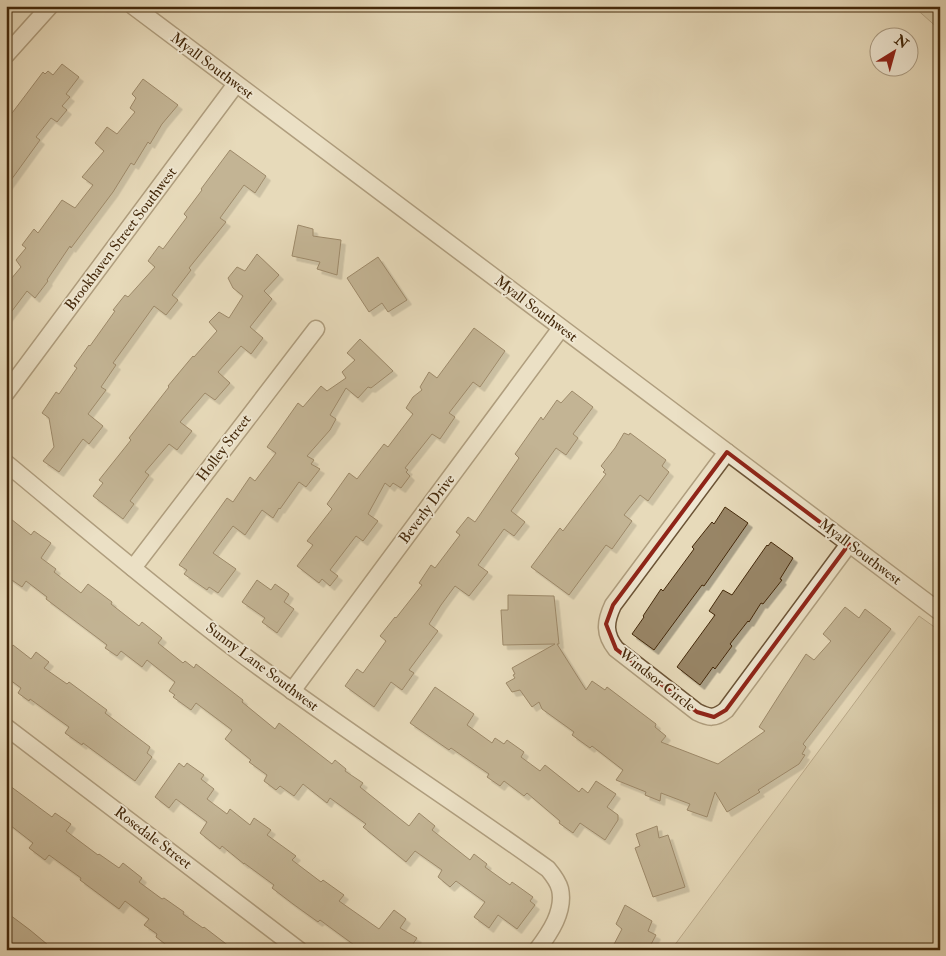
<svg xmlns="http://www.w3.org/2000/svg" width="946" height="956" viewBox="0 0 946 956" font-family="'IM FELL Double Pica',serif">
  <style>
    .green { fill: #cbbc9c; stroke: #877253 }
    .building { fill: #988566; stroke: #43280a; filter: url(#shadow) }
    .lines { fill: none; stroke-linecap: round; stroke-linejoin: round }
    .minor-casing { stroke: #6c5436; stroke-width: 19 }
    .minor { stroke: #efe7d2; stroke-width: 16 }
    .marked { fill: none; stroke: #8f2418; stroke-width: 4; stroke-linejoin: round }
    .labels { text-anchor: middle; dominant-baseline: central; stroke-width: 4; stroke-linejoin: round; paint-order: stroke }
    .street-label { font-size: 15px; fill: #43280a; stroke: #efe7d2 }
  </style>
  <defs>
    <filter id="shadow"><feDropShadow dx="4.5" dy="4.5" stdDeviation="0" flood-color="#0004"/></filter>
  </defs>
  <rect width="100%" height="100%" fill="#e7daba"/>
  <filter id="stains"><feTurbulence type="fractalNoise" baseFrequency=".004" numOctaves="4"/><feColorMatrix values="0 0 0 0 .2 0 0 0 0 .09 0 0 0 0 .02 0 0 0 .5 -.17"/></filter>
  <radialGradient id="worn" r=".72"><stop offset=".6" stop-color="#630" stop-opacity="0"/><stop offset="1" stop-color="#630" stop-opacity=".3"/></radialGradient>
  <g class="green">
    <path d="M913,6H940V30Z"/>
    <path d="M919,616L940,631V950H671Z"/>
  </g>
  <g class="building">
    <path d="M62,64L79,77L66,94L70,97L62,106L67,110L57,122L51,118L36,137L40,140L6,187V121L43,72L45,74L48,71L53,75Z"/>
    <path d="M143,79L178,105L162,124L150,144L148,142L134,165L131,163L113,192L71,248L70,246L47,280L48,281L35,298L27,291L6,319V285L21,267L16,260L26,248L22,245L34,229L38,233L62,200L75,208L93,185L82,177L104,151L95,143L107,127L117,134L135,112L130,108L136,98L132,94Z"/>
    <path d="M230,150L266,176L255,193L244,185L220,218L226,222L189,268L191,270L172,295L178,300L166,315L154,306L113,363L116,365L101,387L106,390L88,414L103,426L89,444L83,439L59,472L43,461L54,447L49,418L42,413L56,392L59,394L77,368L74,366L89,345L90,346L115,311L113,310L125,295L128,297L155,267L148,261L159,246L163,249L187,217L184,214L202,190L201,189Z"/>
    <path d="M298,225L313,229V236L341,240L337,275L317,269L320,262L292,256Z"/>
    <path d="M257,254L279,275L264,291L272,299L250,327L263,338L251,354L241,346L218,372L230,383L215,400L205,393L180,422L192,431L177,450L169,444L145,472L149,475L130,501L134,504L123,519L93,496L103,483L99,480L131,440L129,438L169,387L168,386L193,356L194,357L217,331L209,322L219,312L229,318L243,296L233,288L228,278L237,267L245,271Z"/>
    <path d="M378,257L407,300L388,312L382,303L369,312L347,278Z"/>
    <path d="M474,328L505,351L480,387L473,382L449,413L455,417L440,439L432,434L405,468L408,470L406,472L410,476L401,488L393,483L390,487L385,483L368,514L378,521L363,541L356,536L330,570L338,576L330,586L322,579L319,583L297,566L313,545L307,541L332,509L327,504L349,473L357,479L384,444L388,447L413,414L406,408L413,397L422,390L420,387L429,372L437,378Z"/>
    <path d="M360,339L393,371L371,388L368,387L358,398L346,388L330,415L336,419L330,430L307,456L314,460L311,464L320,469L306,487L299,482L280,509L279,508L273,518L262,510L245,535L233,526L213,553L236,569L218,593L209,587L207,590L184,574L187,570L179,565L227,498L233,502L250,477L255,481L276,453L267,447L298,403L303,407L321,386L327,391L346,378L342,372L355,360L347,353Z"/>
    <path d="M572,391L593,407L573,434L578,438L566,455L556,448L511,511L525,522L514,536L504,529L478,565L488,572L469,596L455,586L441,605L429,624L438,631L409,670L414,673L402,690L391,682L374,707L345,686L357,669L363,673L386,641L380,636L395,617L396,618L422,585L419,583L431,565L435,568L460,535L456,532L468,517L475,522L519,458L515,454L541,417L543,420L557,400L561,403Z"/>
    <path d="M624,433L629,435L630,433L666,460L662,466L669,472L648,501L640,495L624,515L632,521L612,549L606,545L569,595L531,567L560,528L563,531L606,474L603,472L605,470L601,466L615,448Z"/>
    <path d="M725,507L748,523L704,586L702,585L654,650L632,634L644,617L643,616L661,589L663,591L694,549L692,547L712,522L714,524Z"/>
    <path d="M6,515L31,535L34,531L51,543L41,558L56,569L54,572L81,593L88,584L112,602L111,604L139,626L142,622L162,638L158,643L183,663L185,661L194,668L196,664L243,700L242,702L275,729L279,723L332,764L335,760L346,769L345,771L363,783L360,787L409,826L419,813L435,826L432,830L470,860L474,854L487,864L485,867L510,885L512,882L533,897L530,901L535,905L517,929L498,915L489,928L474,917L485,902L456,881L450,887L438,877L442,870L415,851L406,862L363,827L366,824L330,798L327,803L303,784L294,796L280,786L276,790L264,781L267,775L249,762L251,760L225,739L232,730L196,703L191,710L173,697L175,695L169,691L175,682L147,660L142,667L121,651L117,656L105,648L107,645L46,599L47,597L26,581L22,587L6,576Z"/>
    <path d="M771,542L793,558L780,579L782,580L763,604L761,603L749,622L748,621L730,644L732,646L715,669L713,667L700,685L677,667L715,615L709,611L723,590L732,595L767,545L768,546Z"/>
    <path d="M257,580L271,590L275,584L289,594L284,602L294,609L277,633L262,622L265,618L242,602Z"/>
    <path d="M508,595L554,596L559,644H557L586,690L592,681L605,690L607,687L656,724L655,727L666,736L661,742L718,764L765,731L759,727L780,694L806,654L814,660L831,641L823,634L845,607L859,618L865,609L891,629L803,744L806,747L802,754L805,755L799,764L758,790L760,792L727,812L715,792L707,817L687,810L690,804L661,793L660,801L645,795L646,792L616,780L623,770L592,746L590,748L572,735L574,732L542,709L539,702L532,707L520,690L512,692L506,683L515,678L513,675L515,674L512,668L555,644L503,645L501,610H508Z"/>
    <path d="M13,645L31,659L36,652L49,662L44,668L67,684L69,682L107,710L105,713L150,747L147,753L152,757L135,781L83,743L82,745L65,733L69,727L30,699L29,701L18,693L21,688L6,677V655Z"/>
    <path d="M435,687L474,714L467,725L492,743L495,738L504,744L507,740L524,752L521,757L540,771L545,765L579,792L582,788L588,793L596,781L616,794L607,807L618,815V820L605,840L580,823L573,833L559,823L560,821L527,793L524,796L504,781L500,786L487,777L489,774L451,748L449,750L410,723Z"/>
    <path d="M179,763L184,767L187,763L204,775L201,779L214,789L207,799L227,814L230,809L250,825L254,818L271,830L267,835L296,856L292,860L321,882L323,880L344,895L339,901L379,929L394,910L406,919L400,928L417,938L409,950H361L320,920L318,922L293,904L272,888L274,885L244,863V864L222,846L220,849L200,833L207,822L176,799L169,808L155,797Z"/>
    <path d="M6,783L52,817L55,813L71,824L66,831L98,855L99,854L119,868L123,863L142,878L139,882L162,899L164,898L184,912L183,914L203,928L204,927L234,950H173L156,937L157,934L144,925L149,919L125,901L119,909L80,880L81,878L49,855L45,860L29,848L33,843L6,822Z"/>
    <path d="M657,826L659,838L668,835L685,887L653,897L635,848L640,846L636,834Z"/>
    <path d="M625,905L652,921L648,931L656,935L648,950H611L622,929L616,924Z"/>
    <path d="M6,912L30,930L54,950H6Z"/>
  </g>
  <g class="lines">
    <g class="minor-casing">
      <g id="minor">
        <path d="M133,6L940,612"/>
        <path d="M6,55L50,6"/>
        <path d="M6,393L236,84"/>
        <path d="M727,452L613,605C605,622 604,634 616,649L697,712C709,718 715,719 726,710L849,544"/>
        <path d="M6,463C82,526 157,590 235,649C337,726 445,795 548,869C553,875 558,881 560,889C565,911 550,933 537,950"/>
        <path d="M133,568L316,329"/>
        <path d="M292,691L561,328"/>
        <path d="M6,727L299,950"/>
      </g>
    </g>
    <use href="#minor" class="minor"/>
  </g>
  <path d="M0 0H946V956H0ZM727,452L849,544L726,710L714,717L697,712L616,649L606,624L613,605Z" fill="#e7daba" fill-opacity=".55" fill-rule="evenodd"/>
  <path class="marked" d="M727,452L849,544L726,710L714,717L697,712L616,649L606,624L613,605Z"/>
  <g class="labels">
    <g class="street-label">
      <text transform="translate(212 66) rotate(37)">Myall Southwest</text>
      <text transform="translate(121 239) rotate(-53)">Brookhaven Street Southwest</text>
      <text transform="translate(536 309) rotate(37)">Myall Southwest</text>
      <text transform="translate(224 448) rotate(-53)">Holley Street</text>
      <text transform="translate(427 509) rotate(-53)">Beverly Drive</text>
      <text transform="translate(860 552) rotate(37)">Myall Southwest</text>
      <text transform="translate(262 667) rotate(37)">Sunny Lane Southwest</text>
      <text transform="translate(657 680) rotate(38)">Windsor Circle</text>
      <text transform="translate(153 838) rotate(37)">Rosedale Street</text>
    </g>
  </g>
  <rect width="946" height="956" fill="none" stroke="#e7daba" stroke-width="25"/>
  <rect x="8" y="8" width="931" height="941" fill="none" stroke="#43280a" stroke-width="2.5"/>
  <rect x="12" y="12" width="921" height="931" fill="none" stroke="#43280a"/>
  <g transform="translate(894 52) rotate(37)"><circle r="24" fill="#efe7d2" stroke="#aa9b82"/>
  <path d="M0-4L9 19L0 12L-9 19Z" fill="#8f2418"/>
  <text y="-8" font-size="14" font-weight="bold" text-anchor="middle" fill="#43280a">N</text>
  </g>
  <rect width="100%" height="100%" filter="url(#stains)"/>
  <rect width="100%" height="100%" fill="url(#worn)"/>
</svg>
